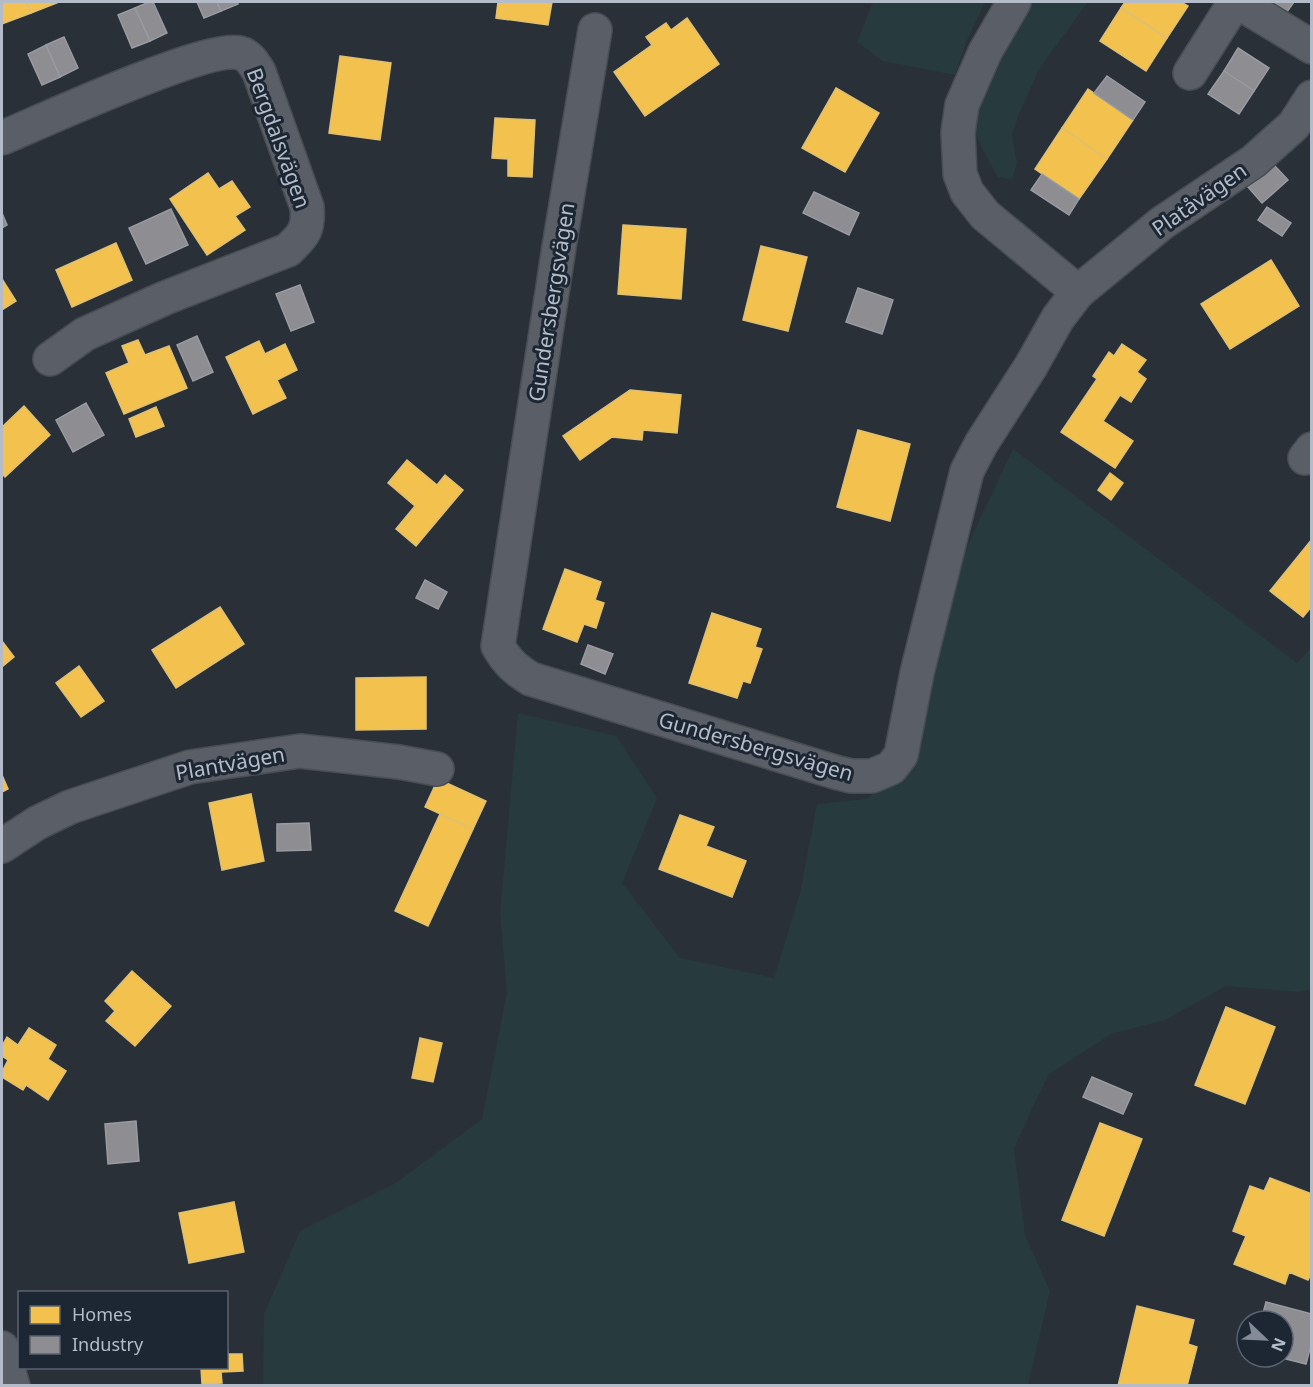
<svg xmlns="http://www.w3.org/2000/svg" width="1313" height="1387" viewBox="0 0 1313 1387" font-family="'Noto Sans',sans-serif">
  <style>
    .green { fill: #273a3e }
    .homes { fill: #f2c14e; stroke: #dfc073; stroke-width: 1.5 }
    .industry { fill: #8d8d92; stroke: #999ba2; stroke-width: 1.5 }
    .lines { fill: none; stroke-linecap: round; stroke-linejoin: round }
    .minor-casing { stroke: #484c53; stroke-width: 36 }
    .minor { stroke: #5a5e66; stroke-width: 33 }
    .labels { text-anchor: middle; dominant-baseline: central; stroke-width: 6; stroke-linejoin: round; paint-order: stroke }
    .street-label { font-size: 21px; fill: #b4bcc9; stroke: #1d2633 }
  </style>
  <rect width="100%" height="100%" fill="#2a3038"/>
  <g class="green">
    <path d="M873,2H985L966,42L955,75L883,61L857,42Z"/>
    <path d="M1028,2H1088L1039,69L1019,114L1012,135L1017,163L1012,179L998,177C992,166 973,135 974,123C975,86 1010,34 1028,2Z"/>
    <path d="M1013,449L1297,663L1311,648V989L1298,992L1226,986L1165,1020L1111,1034L1048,1075L1014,1148L1025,1235L1050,1291L1028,1385L263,1386L264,1314L300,1231L396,1183L482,1119L507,992L500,913L518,713L616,736L657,798L622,883L680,958L774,978L800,893L817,804L866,799L893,778L955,572Z"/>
  </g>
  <g class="homes">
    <path d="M2,2H26L31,13L2,24Z"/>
    <path d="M26,2H59L31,13Z"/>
    <path d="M498,2H552L548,25L496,18Z"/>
    <path d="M1125,2H1181L1188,6L1167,38L1121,8Z"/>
    <path d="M1121,8L1167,38L1146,71L1100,41Z"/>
    <path d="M687,18L719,64L645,116L614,72L652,45L646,37L666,23L671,30Z"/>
    <path d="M340,56L391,63L380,140L329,133Z"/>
    <path d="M836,88L879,113L845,172L802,148Z"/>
    <path d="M1088,89L1133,120L1107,159L1062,128Z"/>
    <path d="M495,118L535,120L532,177L508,176V159L492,158Z"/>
    <path d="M1062,128L1107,159L1079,199L1035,169Z"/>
    <path d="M208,173L219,189L232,181L250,207L235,216L245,230L207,255L170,199Z"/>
    <path d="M623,225L686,229L681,299L618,294Z"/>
    <path d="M116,243L132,280L72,307L56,270Z"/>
    <path d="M761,246L807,257L788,331L743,320Z"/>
    <path d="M1271,260L1299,306L1230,349L1201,304Z"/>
    <path d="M2,279L16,301L2,310Z"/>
    <path d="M138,340L145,355L169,346L187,388L124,414L106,373L129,363L122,346Z"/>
    <path d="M259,341L265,354L285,344L297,370L277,380L286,398L253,414L226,357Z"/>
    <path d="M1122,344L1146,360L1137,372L1146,379L1131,402L1120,395L1103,421L1133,441L1115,468L1061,432L1097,379L1093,376L1109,352L1114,356Z"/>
    <path d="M630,390L681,395L677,433L643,430L642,440L612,437L580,460L563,436Z"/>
    <path d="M24,406L50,435L5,477L2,474V427Z"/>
    <path d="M156,407L164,426L136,437L129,419Z"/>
    <path d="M858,430L910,444L890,521L837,507Z"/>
    <path d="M407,460L437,485L445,475L463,490L416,546L396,529L415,506L388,483Z"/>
    <path d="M1110,473L1123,483L1111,500L1098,490Z"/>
    <path d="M1312,539V606L1303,617L1270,591Z"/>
    <path d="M565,569L601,582L595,600L604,603L596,628L584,624L577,642L543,629Z"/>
    <path d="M220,607L244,644L176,688L152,650Z"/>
    <path d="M712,613L761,629L755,647L762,649L750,683L743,681L737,698L689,683Z"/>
    <path d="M2,641L14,657L2,667Z"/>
    <path d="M79,666L104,701L81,717L56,683Z"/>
    <path d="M426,677V729L356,730V678Z"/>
    <path d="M2,775L8,789L2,792Z"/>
    <path d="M438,779L486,801L473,829L425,807Z"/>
    <path d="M251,794L264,861L222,870L209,803Z"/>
    <path d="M440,814L473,829L428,926L395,911Z"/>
    <path d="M680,815L714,827L706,846L746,861L732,897L659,869Z"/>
    <path d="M132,971L171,1006L135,1046L106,1021L115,1011L105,1001Z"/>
    <path d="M1226,1007L1275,1027L1245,1104L1195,1085Z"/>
    <path d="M29,1028L56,1045L48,1059L66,1071L48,1100L26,1085L23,1090L2,1077V1072L8,1060L2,1056V1046L7,1037L18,1045Z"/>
    <path d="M420,1038L442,1043L433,1082L412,1078Z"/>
    <path d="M1100,1123L1142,1139L1104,1236L1062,1220Z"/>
    <path d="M1270,1178L1312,1194V1272L1308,1280L1289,1272L1285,1284L1234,1264L1246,1236L1233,1231L1250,1186L1264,1191Z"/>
    <path d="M234,1202L244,1252L189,1263L179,1213Z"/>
    <path d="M1137,1306L1194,1320L1188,1344L1197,1347L1187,1386H1118Z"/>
    <path d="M226,1337L228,1354H242L243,1371L221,1372L222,1383L202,1384L201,1368H226Z"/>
  </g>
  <g class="industry">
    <path d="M149,2H153L167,33L150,41L135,8Z"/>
    <path d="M197,2H217L221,11L204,18Z"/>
    <path d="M217,2H238V4L221,11Z"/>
    <path d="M1263,2H1294L1284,16Z"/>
    <path d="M135,8L150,41L132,48L118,15Z"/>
    <path d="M64,37L78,68L60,77L46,45Z"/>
    <path d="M46,45L60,77L42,85L28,54Z"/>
    <path d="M1238,48L1269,68L1254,91L1224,71Z"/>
    <path d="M1224,71L1254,91L1239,114L1208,94Z"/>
    <path d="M1107,76L1145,102L1133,120L1094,93Z"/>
    <path d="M1274,165L1288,180L1262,203L1248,187Z"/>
    <path d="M1042,174L1079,199L1069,215L1031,190Z"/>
    <path d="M814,192L859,213L849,235L803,213Z"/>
    <path d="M1267,207L1291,223L1282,236L1258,220Z"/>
    <path d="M171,209L188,245L146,264L129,228Z"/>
    <path d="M2,213L7,225L2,228Z"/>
    <path d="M300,285L314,322L291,331L276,294Z"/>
    <path d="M858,288L893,300L882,334L846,322Z"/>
    <path d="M197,336L213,372L193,381L177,345Z"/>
    <path d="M86,403L104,435L73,452L56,420Z"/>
    <path d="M425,580L447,592L438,609L416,598Z"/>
    <path d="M588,645L613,654L605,674L581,664Z"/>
    <path d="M309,823L311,850L277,851V824Z"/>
    <path d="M1092,1077L1132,1094L1123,1114L1083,1097Z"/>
    <path d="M136,1121L139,1161L108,1164L105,1124Z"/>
    <path d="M1266,1302L1312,1314V1341L1306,1364L1278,1357H1283V1321H1261Z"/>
  </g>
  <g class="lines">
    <g class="minor-casing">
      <g id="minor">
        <path d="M1242,2L1246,7L1312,47"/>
        <path d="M595,30L559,247L498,646C507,662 516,670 531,679L835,772L851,776H872L891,768L901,755L917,673L967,471L981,444L1031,366L1058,318L1078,292L985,215L967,192L960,174L958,132L962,105L985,52L1014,2"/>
        <path d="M1190,73L1235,2"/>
        <path d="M2,138C40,122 209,44 240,53C249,55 254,64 259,72L307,207C309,229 304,235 288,250L165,298L85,334L50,359"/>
        <path d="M1078,292L1162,223L1254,161L1294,125L1312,97"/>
        <path d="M1305,458L1312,449"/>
        <path d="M2,846L37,823L70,807L190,767L300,751L399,762L437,769"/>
        <path d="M2,1348L13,1386"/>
      </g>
    </g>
    <use href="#minor" class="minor"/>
  </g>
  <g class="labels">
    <g class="street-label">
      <text transform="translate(279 138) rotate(70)">Bergdalsvägen</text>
      <text transform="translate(1199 199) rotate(-35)">Platåvägen</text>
      <text transform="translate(551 302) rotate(-81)">Gundersbergsvägen</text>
      <text transform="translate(756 746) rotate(16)">Gundersbergsvägen</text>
      <text transform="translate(230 763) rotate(-10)">Plantvägen</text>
    </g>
  </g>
  <rect width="1313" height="1387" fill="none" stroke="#b4bcc9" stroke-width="6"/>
  <rect x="18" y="1291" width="210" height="78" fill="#1d2633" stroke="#59626f" stroke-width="1.5"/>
  <rect x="30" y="1306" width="30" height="18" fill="#f2c14e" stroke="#59626f" stroke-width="1.5"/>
  <text x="72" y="1321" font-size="18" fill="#b4bcc9">Homes</text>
  <rect x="30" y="1336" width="30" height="18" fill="#8d8d92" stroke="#59626f" stroke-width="1.5"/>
  <text x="72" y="1351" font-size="18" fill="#b4bcc9">Industry</text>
  <g transform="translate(1265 1339) rotate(113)"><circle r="28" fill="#1d2633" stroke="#59626f" stroke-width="1.5"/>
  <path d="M0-4.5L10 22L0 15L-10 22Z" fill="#848b96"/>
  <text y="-9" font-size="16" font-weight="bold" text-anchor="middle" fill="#b4bcc9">N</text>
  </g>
</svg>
